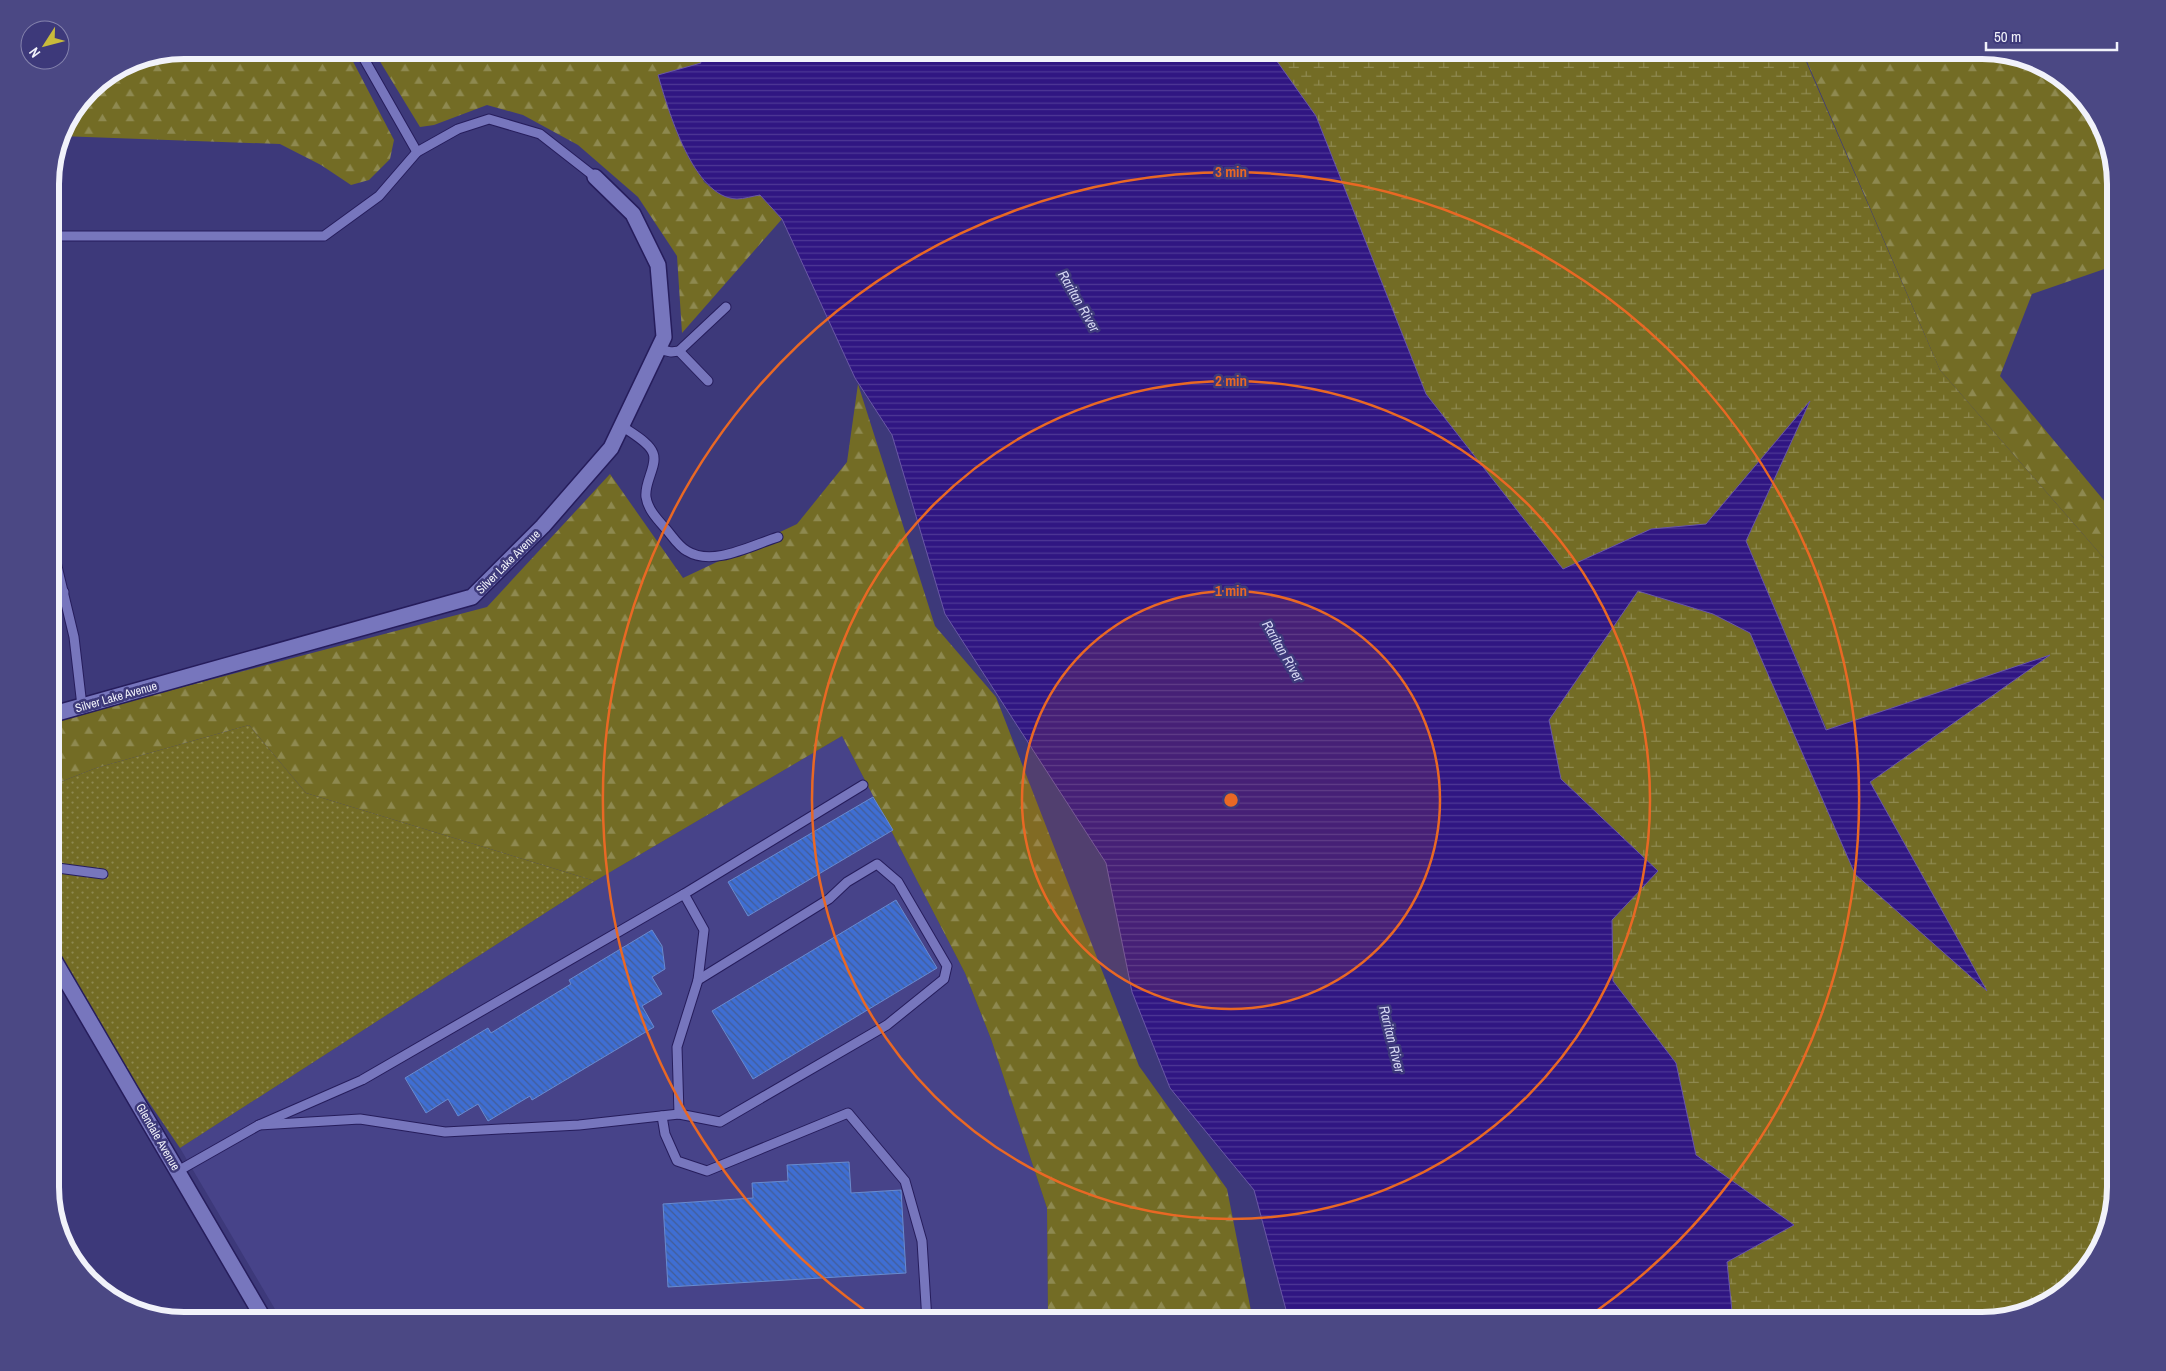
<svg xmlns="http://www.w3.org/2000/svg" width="2166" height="1371" viewBox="0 0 2166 1371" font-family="'Archivo Narrow',sans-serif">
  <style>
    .built { fill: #474389 }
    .grass { fill: url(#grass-dots) }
    .forest { fill: url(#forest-firs) }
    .wetland { fill: url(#wetland-marsh) }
    .water { fill: url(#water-rules); stroke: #6a58a6 }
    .building { fill: url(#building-back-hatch); stroke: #698acd }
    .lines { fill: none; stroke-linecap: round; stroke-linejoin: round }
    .lane-casing { stroke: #261d5c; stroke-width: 11 }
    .street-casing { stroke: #261d5c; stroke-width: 18 }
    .lane { stroke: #7776bd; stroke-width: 9 }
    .street { stroke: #7776bd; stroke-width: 15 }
    .ring { fill: none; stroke: #e96824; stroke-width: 2.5 }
    .labels { text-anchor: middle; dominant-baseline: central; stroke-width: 5; stroke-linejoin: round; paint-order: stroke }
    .street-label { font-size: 12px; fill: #f1f2fa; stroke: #3d397a }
    .water-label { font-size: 14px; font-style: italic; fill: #d3d5f1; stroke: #3d397a }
    .rim { fill: none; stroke: #f1f2fa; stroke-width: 6 }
    .centre { fill: #e96824; stroke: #3d397a; stroke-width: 2.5 }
    .ring-label { font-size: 15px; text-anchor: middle; font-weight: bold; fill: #e96824; stroke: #3d397a; stroke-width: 5; stroke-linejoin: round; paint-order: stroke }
  </style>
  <defs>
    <pattern id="grass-dots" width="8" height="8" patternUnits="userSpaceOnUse" patternTransform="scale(1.25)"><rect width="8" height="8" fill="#736c25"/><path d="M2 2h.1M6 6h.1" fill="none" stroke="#8e8950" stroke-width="1.8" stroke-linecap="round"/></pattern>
    <pattern id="forest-firs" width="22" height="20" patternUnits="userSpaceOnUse" patternTransform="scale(1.25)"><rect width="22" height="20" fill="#736c25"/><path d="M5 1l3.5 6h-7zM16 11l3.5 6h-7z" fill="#8e8950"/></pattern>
    <pattern id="wetland-marsh" width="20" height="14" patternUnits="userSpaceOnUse" patternTransform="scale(1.25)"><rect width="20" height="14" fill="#736c25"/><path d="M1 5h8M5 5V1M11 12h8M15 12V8" fill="none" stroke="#8e8950"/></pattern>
    <pattern id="water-rules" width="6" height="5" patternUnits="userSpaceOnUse" patternTransform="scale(1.25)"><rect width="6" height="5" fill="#301682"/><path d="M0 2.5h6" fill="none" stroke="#4e3895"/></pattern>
    <pattern id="building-back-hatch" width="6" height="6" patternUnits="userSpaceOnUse" patternTransform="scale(1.25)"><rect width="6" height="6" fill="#3f6ed3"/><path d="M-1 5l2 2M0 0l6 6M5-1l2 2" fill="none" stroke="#435d96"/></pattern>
  </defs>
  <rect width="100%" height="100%" fill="#3d397a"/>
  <path class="built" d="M842,736L965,973L991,1039L1047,1208L1048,1321H282L180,1148L595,881Z"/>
  <path class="grass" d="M249,725L306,793L595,881L180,1148L50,957V786L96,768Z"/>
  <g class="forest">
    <path d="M184,50H347L394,140L390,159L369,180L351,185L321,165L280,144L60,136L89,89L133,60Z"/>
    <path d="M373,50H695L701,63L659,75L704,182C727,199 732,199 760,195L782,219L682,333L677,256L638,197L578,145L523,115L487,105L434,125L420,127Z"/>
    <path d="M1802,50H1982L2056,72L2098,117L2116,184V265L2032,294L2000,376L2116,515V572L1940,370Z"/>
    <path d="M858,384L935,626L996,697L1139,1066L1227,1189L1253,1321H1048L1047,1208L991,1039L965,973L842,736L595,881L306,793L249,725L96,768L50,786V722L487,607L610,474L683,578L797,524L847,462Z"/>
  </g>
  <path class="wetland" d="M1245,50H1801L1940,370L2116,572V1187L2094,1261L2049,1303L1982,1321H1733L1727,1262L1794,1225L1696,1155L1676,1063L1613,981L1612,920L1658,871L1561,779L1549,720L1638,591L1713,614L1750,633L1855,874L1985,989L1870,782L2048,656L1827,730L1746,541L1809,403L1706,524L1651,529L1563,569L1426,394L1316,116Z"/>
  <path class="water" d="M695,50H1269L1316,116L1426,394L1563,569L1651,529L1706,524L1810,401L1746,541L1826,730L2050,655L1870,782L1987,991L1855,874L1750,633L1713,614L1638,591L1549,720L1561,779L1658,871L1612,920L1613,981L1676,1063L1696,1155L1794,1225L1727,1262L1733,1321H1289L1254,1190L1170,1088L1132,992L1106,863L945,614L892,435L855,378L782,219L760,195C753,196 744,199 737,199C693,198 668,109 658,75L701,63Z"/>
  <g class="building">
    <path d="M873,797L893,830L748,916L728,882Z"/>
    <path d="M896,900L937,968L753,1079L712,1011Z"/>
    <path d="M652,930L662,946L665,969L652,977L662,994L642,1006L654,1027L532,1100L530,1096L488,1121L478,1104L458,1116L448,1099L426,1113L405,1078L488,1028L491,1033L571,984L569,980Z"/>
    <path d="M849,1162L851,1193L901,1190L906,1273L668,1287L663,1204L753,1198L752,1183L788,1181L787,1165Z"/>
  </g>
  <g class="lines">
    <g class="lane-casing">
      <g id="lane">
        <path d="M359,50L417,152"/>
        <path d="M50,236H324L379,196L417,152L458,129L489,119L540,134L595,177"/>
        <path d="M658,349L671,352L679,351L726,307"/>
        <path d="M679,351L708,381"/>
        <path d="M622,426C631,433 649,442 653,453C658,465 644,482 646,497C648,510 658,520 666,529C672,536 679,547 687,551C713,567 752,545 778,537"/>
        <path d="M50,537L74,637L82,706"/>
        <path d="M50,593L64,592"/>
        <path d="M50,867L103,874"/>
        <path d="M684,894L863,785"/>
        <path d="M662,1116L665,1134L677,1161L707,1171L848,1113L905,1181L922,1241L927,1321"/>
        <path d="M259,1125L360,1119L445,1132L579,1125L679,1114L720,1122L887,1025L944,979L947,966L898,882L877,864L847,882L829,899L698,980"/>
        <path d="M178,1171L259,1125L362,1080L684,894L704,930L698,980L677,1047L679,1114"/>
      </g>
    </g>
    <g class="street-casing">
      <g id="street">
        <path d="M50,715L472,597L543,526L611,448L664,337L658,265L633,214L595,177"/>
        <path d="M50,953L265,1321"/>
      </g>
    </g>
    <use href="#lane" class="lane"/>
    <use href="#street" class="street"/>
  </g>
  <circle cx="1231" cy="800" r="209" fill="#e96824" fill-opacity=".12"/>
  <g class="ring">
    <circle cx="1231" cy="800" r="209"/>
    <circle cx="1231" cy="800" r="419"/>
    <path d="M880 1321A628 628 0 1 1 1582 1321"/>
  </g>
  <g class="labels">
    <g class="street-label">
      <text transform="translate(508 562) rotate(-45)">Silver Lake Avenue</text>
      <text transform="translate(116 697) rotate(-16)">Silver Lake Avenue</text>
      <text transform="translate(158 1137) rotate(60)">Glendale Avenue</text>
    </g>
    <g class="water-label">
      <text transform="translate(1079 301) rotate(60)">Raritan River</text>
      <text transform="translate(1283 651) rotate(60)">Raritan River</text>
      <text transform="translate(1392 1039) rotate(76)">Raritan River</text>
    </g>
  </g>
  <path d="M0 0H2166V1371H0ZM184 59H1982A125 125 0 0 1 2107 184V1187A125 125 0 0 1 1982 1312H184A125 125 0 0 1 59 1187V184A125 125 0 0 1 184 59Z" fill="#4b4884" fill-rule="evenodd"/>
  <path class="rim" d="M184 59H1982A125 125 0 0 1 2107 184V1187A125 125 0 0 1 1982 1312H184A125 125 0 0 1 59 1187V184A125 125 0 0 1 184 59Z"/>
  <circle cx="1231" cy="800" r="8" class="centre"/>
  <g class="ring-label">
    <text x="1231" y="177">3 min</text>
    <text x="1231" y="386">2 min</text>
    <text x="1231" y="596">1 min</text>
  </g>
  <g transform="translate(45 45) rotate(234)"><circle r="24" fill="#3d397a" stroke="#8583ad"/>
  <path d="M0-4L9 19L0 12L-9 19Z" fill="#c8bb3b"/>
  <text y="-8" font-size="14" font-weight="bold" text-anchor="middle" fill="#f1f2fa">N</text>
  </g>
  <path d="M1986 42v8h131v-8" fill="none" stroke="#f1f2fa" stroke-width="2.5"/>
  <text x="1994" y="42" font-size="15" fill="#f1f2fa" stroke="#3d397a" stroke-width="4" paint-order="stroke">50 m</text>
</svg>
